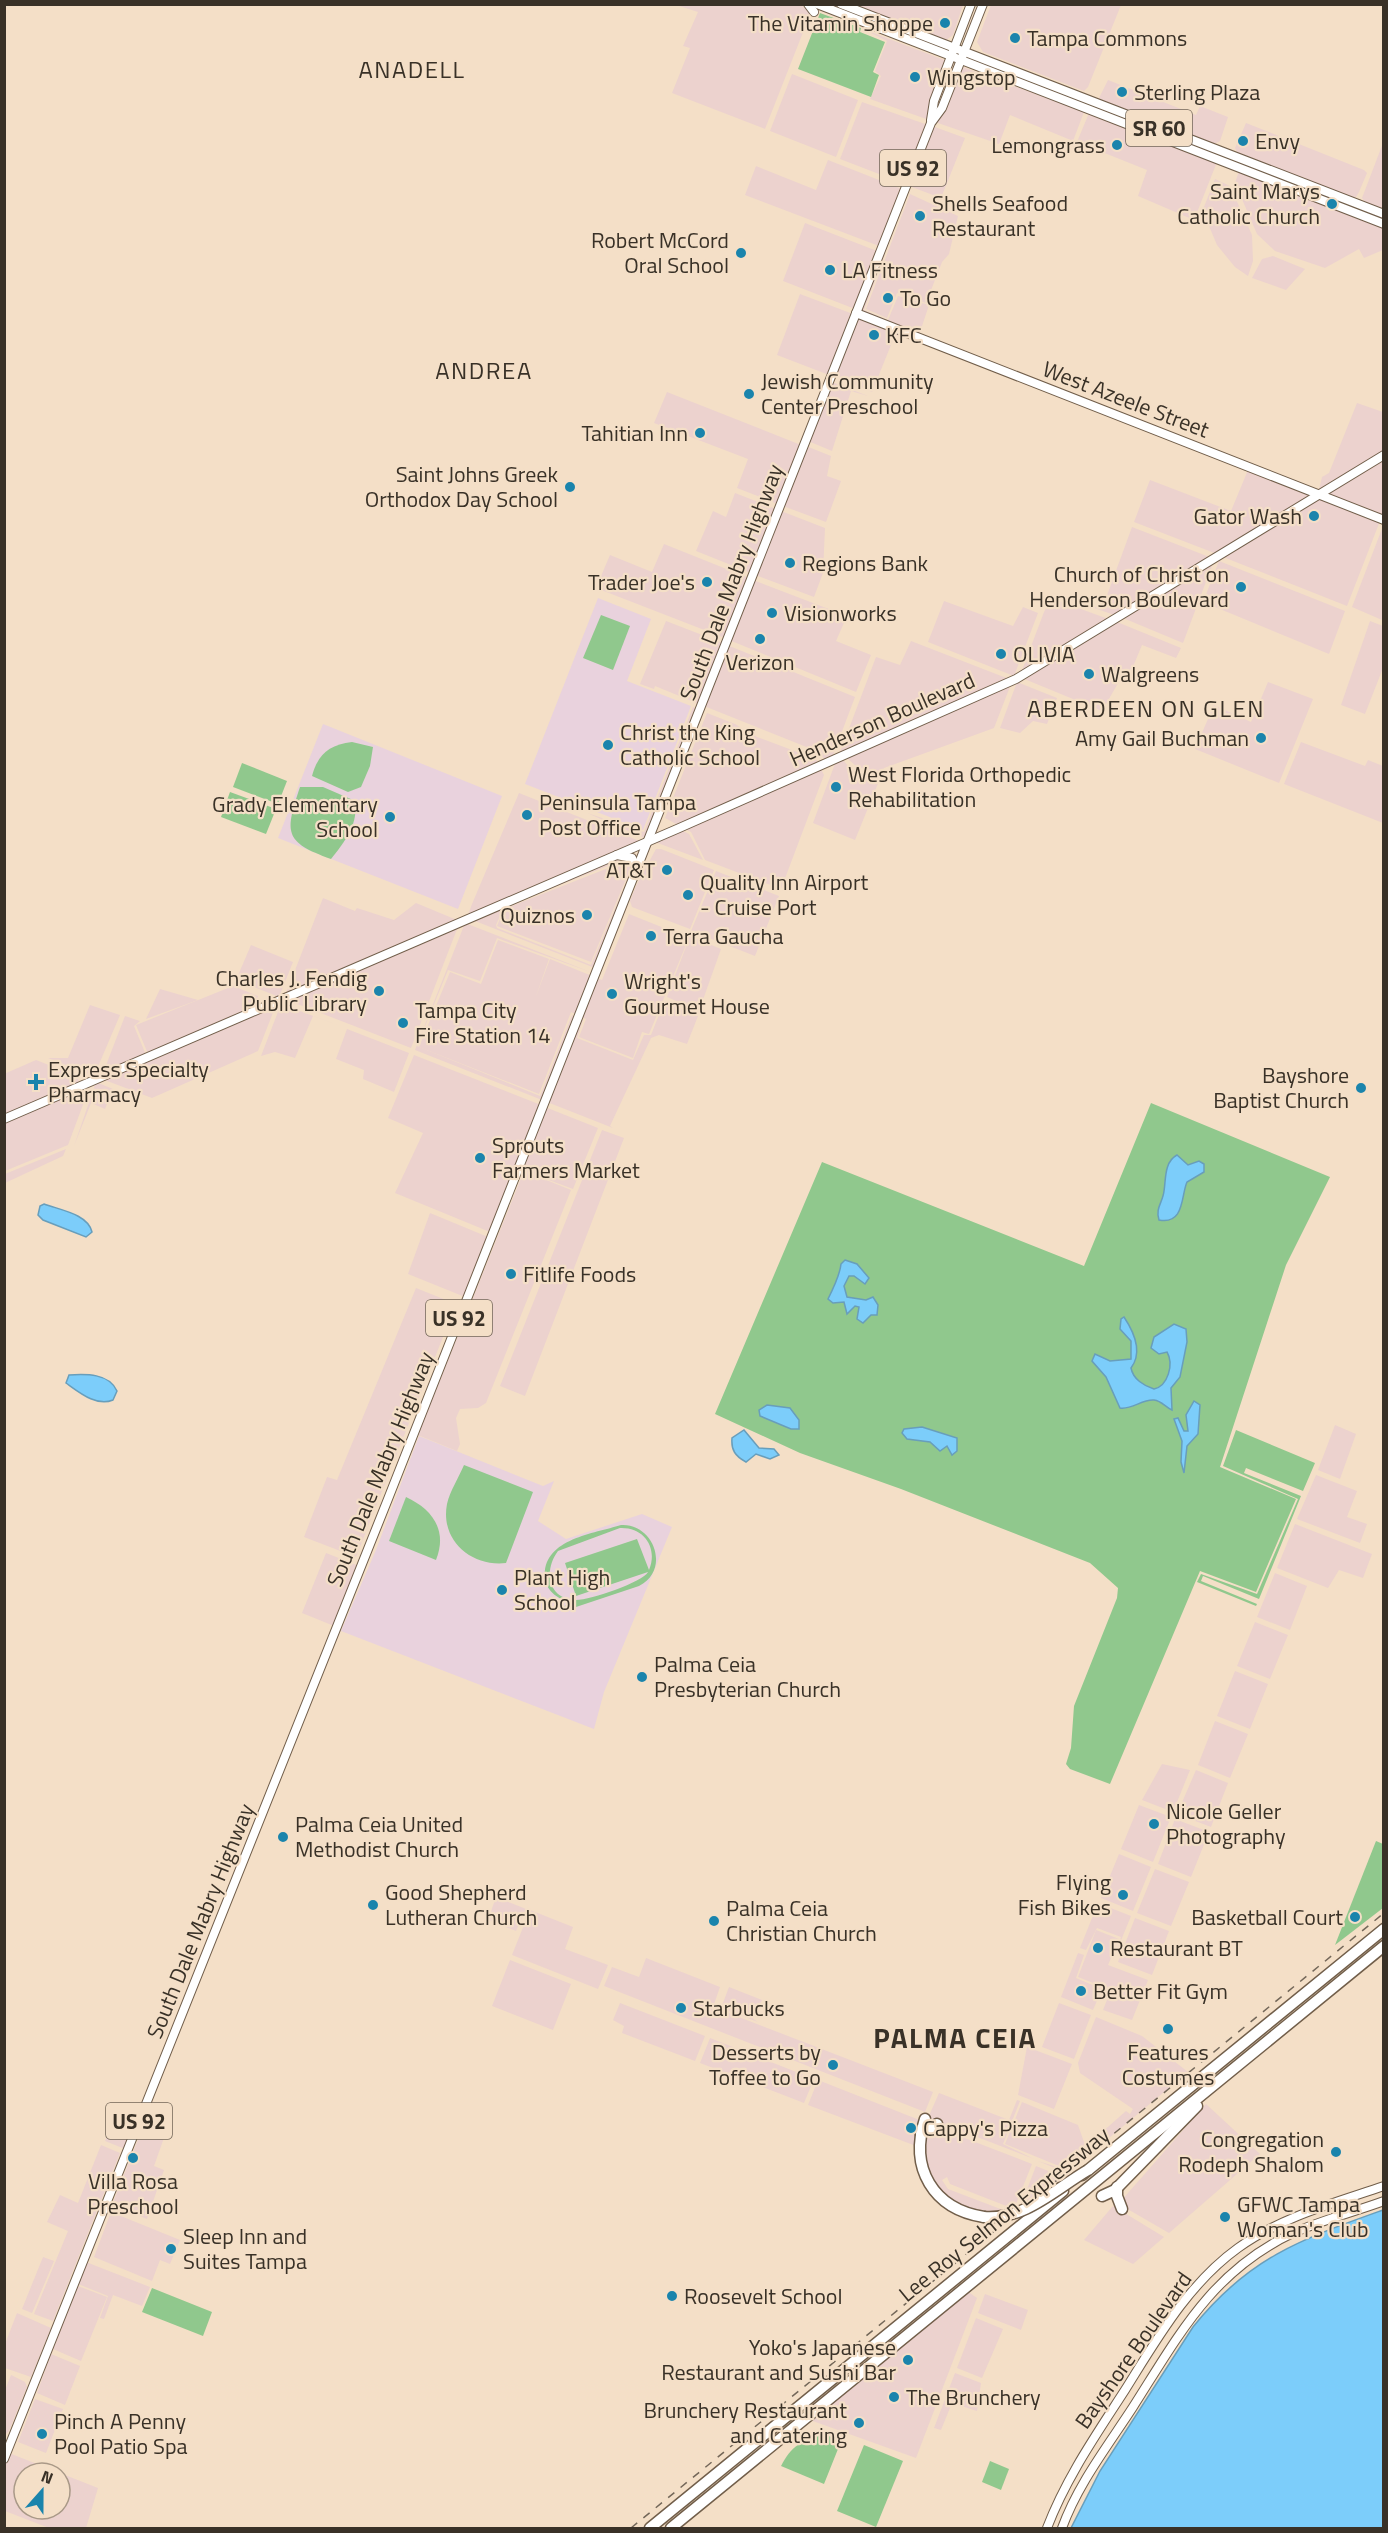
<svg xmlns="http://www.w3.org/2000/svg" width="1388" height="2533" viewBox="0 0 1388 2533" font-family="'Titillium Web',sans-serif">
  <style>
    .commercial { fill: #ecd2ce }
    .education { fill: #e9d2dd }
    .green { fill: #90c88d; fill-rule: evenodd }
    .water { fill: #7ccdfa; stroke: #689ebb; stroke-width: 1.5 }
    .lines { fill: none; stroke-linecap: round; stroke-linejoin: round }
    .major-casing { stroke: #715e4a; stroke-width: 10 }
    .highway-casing { stroke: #715e4a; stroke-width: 13 }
    .major { stroke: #fff; stroke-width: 8 }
    .highway { stroke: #fff; stroke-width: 10 }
    .rail { stroke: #736759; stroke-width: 1.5; stroke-dasharray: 8 8; stroke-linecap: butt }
    .highway-bridge-casing { stroke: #715e4a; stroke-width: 13; stroke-linecap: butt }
    .highway-bridge { stroke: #fff; stroke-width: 10 }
    .poi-dot { fill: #1a84ac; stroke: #f4dfc7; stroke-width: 2 }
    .labels { text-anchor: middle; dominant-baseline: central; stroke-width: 4.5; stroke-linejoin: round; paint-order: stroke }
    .shield { fill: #f4dfc7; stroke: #716557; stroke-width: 1.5 }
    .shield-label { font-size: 21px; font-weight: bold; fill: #393127 }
    .poi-label { font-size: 22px; fill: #393127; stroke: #f4dfc7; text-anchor: start }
    .street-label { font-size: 22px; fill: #393127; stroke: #f4dfc7 }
    .neighbourhood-label { font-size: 24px; letter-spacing: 1.5px; fill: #393127; stroke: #f4dfc7 }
    .district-label { font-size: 28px; font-weight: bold; letter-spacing: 1.5px; fill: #393127; stroke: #f4dfc7 }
  </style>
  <rect width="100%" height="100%" fill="#f4dfc7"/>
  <g class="commercial">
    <path d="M799,4L811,12L765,129L672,93L690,48L683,46L698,12L676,5Z"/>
    <path d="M852,5H963L953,35L946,40Z"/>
    <path d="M991,5V4L1121,5L1088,87L1084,91L983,52L977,42Z"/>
    <path d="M863,29L947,61L929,120L870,99L881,76L875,71L887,41Z"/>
    <path d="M960,66L1084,112L1073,141L1010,115L999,144L935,122Z"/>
    <path d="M792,74L858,100L836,157L770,131Z"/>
    <path d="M1108,80L1196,115L1200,106L1228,117L1220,141L1214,144L1102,101L1099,98Z"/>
    <path d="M862,102L928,125L905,184L840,159Z"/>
    <path d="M1089,113L1217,162L1194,220L1138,196L1147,170L1077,142Z"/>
    <path d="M1246,123L1364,170L1367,173L1359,192L1356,197L1352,198L1237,152L1235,148Z"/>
    <path d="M932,126L965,138L941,198L909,186Z"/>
    <path d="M1383,143V210L1366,203L1362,198Z"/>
    <path d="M828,160L902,189L879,246L745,195L756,166L816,190Z"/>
    <path d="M1239,171L1383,227V250L1364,258L1359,249L1325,268L1275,251L1257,234L1235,183Z"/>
    <path d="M1215,179L1230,186L1252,235L1253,261L1248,276L1235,267L1217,245L1209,226L1198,222Z"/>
    <path d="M910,194L958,216L949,254L942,262L926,303L897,293L887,318L866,309Z"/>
    <path d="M805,223L877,251L855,309L783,281Z"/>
    <path d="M882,253L885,254L864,310L888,320L898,296L929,305L919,335L859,311Z"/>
    <path d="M1273,256L1305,269L1286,290L1252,278L1262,259Z"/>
    <path d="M800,294L853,314L829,375L777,355Z"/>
    <path d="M857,316L917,340L895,335L872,392L834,376Z"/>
    <path d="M832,382L868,396L851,391L832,451L808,441Z"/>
    <path d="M667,392L801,445L778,504L737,488L748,459L654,423Z"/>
    <path d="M1357,403L1383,412V452L1319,490L1322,477L1329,473Z"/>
    <path d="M806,446L831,456L827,476L841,481L826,522L783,506Z"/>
    <path d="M1383,458L1382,516L1324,493Z"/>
    <path d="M1248,470L1312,495L1217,554L1134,522L1150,480L1231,511Z"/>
    <path d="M735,493L776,509L751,573L696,551L713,511L726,517Z"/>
    <path d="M1318,497L1380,521L1347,606L1223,557Z"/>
    <path d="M781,511L825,528L823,573L814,597L755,575Z"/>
    <path d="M1383,526L1384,616L1382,620L1352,607Z"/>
    <path d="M1132,527L1212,558L1117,616L1052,593L1102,609Z"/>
    <path d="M664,544L749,578L725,638L596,588L610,555L652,572Z"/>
    <path d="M1219,561L1345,611L1329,654L1203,602Z"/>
    <path d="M1213,563L1183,643L1123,618Z"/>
    <path d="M753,580L847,616L836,641L871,655L856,692L729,640Z"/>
    <path d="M1051,598L1111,620L1021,673L1044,612Z"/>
    <path d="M944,601L1013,626L1023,607L1038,613L1014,676L928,642Z"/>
    <path d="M666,621L723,643L699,704L655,686L654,689L640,684Z"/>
    <path d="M1370,621L1383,626V668L1365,714L1341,705Z"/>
    <path d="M1117,622L1181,648L1176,658L1142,645L1132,669L1125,671L1102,711L1022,678Z"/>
    <path d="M911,641L1009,679L839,755L876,657L900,665Z"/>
    <path d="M727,645L855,697L832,758L826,761L819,752L704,706Z"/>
    <path d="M1017,682L1057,698L1047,724L1033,721L1020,733L1000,728Z"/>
    <path d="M1268,682L1313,699L1279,783L1195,749L1214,705L1251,722Z"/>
    <path d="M1011,684L994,728L884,768L881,776L856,766L847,758Z"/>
    <path d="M693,707L697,709L647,839L587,813L644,832Z"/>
    <path d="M707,713L735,724L757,737L816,759L824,775L781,889L705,860L691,832L665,818Z"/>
    <path d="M1301,742L1365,766L1368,760L1383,766V823L1284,784Z"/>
    <path d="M842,759L852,770L879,781L855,840L813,823L836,761Z"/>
    <path d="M519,793L642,842L468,915L472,904Z"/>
    <path d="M681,830L689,834L703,860L655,842Z"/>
    <path d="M656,849H661L714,870L690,929L632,907L630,901L636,886Z"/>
    <path d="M617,858L625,859L504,907L496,925L497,928L591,965L633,866L634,870L595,968L470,919Z"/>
    <path d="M626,861L632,865L591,962L497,926L504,909Z"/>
    <path d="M716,871L779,896L755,956L691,931Z"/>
    <path d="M323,898L355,911L357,908L394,920L416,903L457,920L285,996Z"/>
    <path d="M629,914L689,938L649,1034L642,1032L633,1058L579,1037L586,1019L571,1012L539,1094L419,1047L450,972L481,984L498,940L549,959L535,999L550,959L602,980Z"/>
    <path d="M465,923L593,973L497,938L480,981L448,970L417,1046L540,1096L572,1015L575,1017L542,1100L415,1050Z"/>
    <path d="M459,924L411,1048L287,1000Z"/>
    <path d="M690,936L721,949L699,1011L667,997Z"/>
    <path d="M251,945L293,962L279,997L236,980Z"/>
    <path d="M233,986L258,996L256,1005L148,1054L136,1025Z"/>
    <path d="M160,989L198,1000L146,1019Z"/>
    <path d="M664,1002L698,1016L687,1044L659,1035L651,1038L610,1126L613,1128L547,1102L580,1018L583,1020L577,1038L633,1060L644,1035H651Z"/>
    <path d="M281,1004L343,1027L313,1016L295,1058L275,1052L261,1056Z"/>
    <path d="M90,1005L120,1015L94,1076L48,1058H68Z"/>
    <path d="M276,1005L258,1051L152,1098L102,1079Z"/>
    <path d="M125,1016L140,1021L134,1026L146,1055L103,1073Z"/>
    <path d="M347,1029L409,1053L394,1092L363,1079L364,1070L336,1059Z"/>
    <path d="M414,1055L541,1105L490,1232L395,1193L423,1133L388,1118Z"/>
    <path d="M36,1060L77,1076L84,1102L68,1145L5,1171L4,1074Z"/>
    <path d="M96,1082L113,1089L105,1109L91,1103L74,1146Z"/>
    <path d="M545,1107L598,1128L573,1189L522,1170L431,1398Z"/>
    <path d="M602,1130L624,1138L525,1396L500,1386Z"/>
    <path d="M66,1149L63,1156L5,1183V1174Z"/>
    <path d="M524,1171L571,1190L486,1403L478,1408L460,1409L456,1418L460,1444L457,1451L418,1435Z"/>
    <path d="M430,1213L488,1237L465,1297L408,1274Z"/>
    <path d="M416,1288L456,1304L356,1557L304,1537L327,1477L337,1480Z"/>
    <path d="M1335,1425L1356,1434L1340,1479L1318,1470Z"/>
    <path d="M1316,1475L1357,1491L1347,1517L1367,1524L1360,1543L1297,1519Z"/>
    <path d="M1295,1524L1372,1554L1363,1578L1339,1570L1328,1588L1277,1568Z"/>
    <path d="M326,1553L359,1566L334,1626L302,1613Z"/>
    <path d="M1275,1573L1307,1586L1290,1630L1257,1617Z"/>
    <path d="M1255,1622L1288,1635L1270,1679L1237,1666Z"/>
    <path d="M1235,1671L1268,1684L1250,1729L1217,1716Z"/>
    <path d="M1215,1721L1248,1734L1230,1778L1198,1765Z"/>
    <path d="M1162,1764L1190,1770L1173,1812L1142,1800Z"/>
    <path d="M1196,1770L1228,1783L1211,1827L1177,1814Z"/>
    <path d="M1139,1805L1171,1817L1153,1862L1121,1849Z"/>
    <path d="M1175,1819L1209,1832L1191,1877L1158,1864Z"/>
    <path d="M1119,1854L1151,1867L1133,1911L1101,1898Z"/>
    <path d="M1155,1869L1189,1882L1171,1926L1137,1913Z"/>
    <path d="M496,1897L526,1909L516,1931L488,1920Z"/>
    <path d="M1098,1903L1131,1916L1113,1960L1121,1937L1097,1928L1086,1950L1080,1948Z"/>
    <path d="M530,1910L573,1927L565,1949L608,1965L598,1989L512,1955Z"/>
    <path d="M1135,1918L1169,1931L1152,1975L1118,1962Z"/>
    <path d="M1096,1930L1119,1939L1108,1965L1148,1980L1132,2020L1103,2010L1111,1990L1078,1977Z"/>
    <path d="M1078,1953L1084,1955L1076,1978L1102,1989L1093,2010L1061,1997Z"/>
    <path d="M646,1958L720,1987L713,2007L933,2092L925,2112L604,1986L612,1967L639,1977Z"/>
    <path d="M510,1960L571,1984L553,2030L492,2006Z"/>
    <path d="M729,1987L762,2000L753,2019L758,2022L721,2008Z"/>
    <path d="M620,2003L705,2036L695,2061L622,2033L624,2026L613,2020Z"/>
    <path d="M1059,2003L1091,2015L1074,2059L1042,2047Z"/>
    <path d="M1096,2017L1142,2036L1188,2072L1067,2173L1038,2161L1060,2168L1086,2147V2141H1092L1126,2111L1130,2114L1133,2109L1080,2073L1078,2063Z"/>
    <path d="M710,2038L814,2079L804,2103L700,2063Z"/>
    <path d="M1027,2047L1072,2064L1054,2109L1018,2095Z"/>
    <path d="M818,2080L922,2121L916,2146L808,2105Z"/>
    <path d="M939,2093L1009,2120L1017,2100L1020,2101L1003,2144L1034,2159L928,2118Z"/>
    <path d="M1022,2102L1078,2125L1085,2145L1059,2166L1005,2144Z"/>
    <path d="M1206,2104L1260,2154L1169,2233L1124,2207L1121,2201Z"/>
    <path d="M120,2111L137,2120L125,2149L105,2141Z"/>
    <path d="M143,2127L165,2135L154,2166L164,2170L147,2219L112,2205Z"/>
    <path d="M936,2127L1032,2164L1014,2209L950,2184L947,2177L942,2180L948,2189L1011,2213L967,2211L937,2190L924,2165L925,2134Z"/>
    <path d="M101,2145L120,2153L53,2321L34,2314L68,2231L47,2222L60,2195L78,2203Z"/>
    <path d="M1036,2166L1063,2177L1019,2210Z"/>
    <path d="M1113,2206L1164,2237L1133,2264L1084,2240Z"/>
    <path d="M111,2212L180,2240L170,2264L160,2260L152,2281L94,2257Z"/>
    <path d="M43,2257L54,2261L32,2313L22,2309Z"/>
    <path d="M86,2262L150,2287L142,2306L113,2295L104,2319L100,2318L108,2296L78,2284Z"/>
    <path d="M78,2286L107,2297L81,2361L53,2349Z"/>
    <path d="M967,2291L977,2298L916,2458L810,2420Z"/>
    <path d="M985,2294L1028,2310L1021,2330L978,2313Z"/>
    <path d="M17,2313L51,2328L31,2377L5,2368V2344Z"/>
    <path d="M976,2318L1003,2329L982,2378L957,2368Z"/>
    <path d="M51,2354L80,2366L65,2405L37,2393Z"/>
    <path d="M955,2373L981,2383L977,2411L952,2403L941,2430L934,2428Z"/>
    <path d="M11,2375L25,2382L27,2387L9,2431L5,2435V2390Z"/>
    <path d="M35,2399L63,2409L46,2453L18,2442Z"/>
    <path d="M9,2453L60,2473H24V2509H60V2473L98,2488L86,2528H49L5,2511L4,2465Z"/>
  </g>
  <g class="education">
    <path d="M598,598L651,619L627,681L691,706L643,830L525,784Z"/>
    <path d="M323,724L502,796L458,909L278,838Z"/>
    <path d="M419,1436L543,1486L554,1481L538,1521L566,1539L642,1514L672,1527L604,1692L594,1729L341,1631L376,1550Z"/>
  </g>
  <g class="green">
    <path d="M820,13L861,28L860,32L885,42L873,72L879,75L871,97L798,69Z"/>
    <path d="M601,615L630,626L613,670L583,658Z"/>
    <path d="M352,742L373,747L370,766L361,787L348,792L312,776C318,754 329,745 352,742Z"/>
    <path d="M242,763L287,781L278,804L233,787Z"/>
    <path d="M300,787H323L353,800C362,820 343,844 331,859C283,842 285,832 300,787Z"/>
    <path d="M230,792L276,809L266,834L221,817Z"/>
    <path d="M1151,1103L1330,1177L1286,1265L1220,1467L1296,1499L1256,1592L1200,1571L1110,1784L1070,1769L1066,1764L1071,1748L1074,1706L1117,1598L1118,1588L1090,1563L901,1489L800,1453L715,1414L822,1162L1084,1266Z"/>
    <path d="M1236,1430L1315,1463L1303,1491L1246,1468L1244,1473L1301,1496L1259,1599L1203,1576L1201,1581L1257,1604L1256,1606L1197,1582L1201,1574L1257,1594L1298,1499L1223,1466Z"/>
    <path d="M464,1465L533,1492L506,1563C471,1567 440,1540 447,1504C450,1491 459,1477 464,1465Z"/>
    <path d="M406,1497C432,1509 448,1530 436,1560L389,1541Z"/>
    <path d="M621,1525C654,1523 671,1570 639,1586L564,1611L563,1607L570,1603C559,1599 547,1592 545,1579C541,1539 593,1534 621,1525ZM620,1528C645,1527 658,1549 649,1570L637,1539L565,1563L576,1596L648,1572C643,1582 588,1601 575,1600C547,1599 544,1569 558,1551Z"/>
    <path d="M1376,1841L1383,1844V1908L1335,1945Z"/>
    <path d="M152,2288L212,2312L203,2336L142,2312Z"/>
    <path d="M823,2435L842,2439L824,2484L781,2466C791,2446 802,2440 823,2435Z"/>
    <path d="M864,2445L903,2461L876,2527L837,2511Z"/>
    <path d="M990,2461L1009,2469L1001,2490L982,2482Z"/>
  </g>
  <g class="water">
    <path d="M1177,1155L1188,1165L1199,1161L1204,1164V1172L1187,1182C1181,1195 1185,1225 1159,1220C1155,1208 1163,1202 1164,1191C1166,1179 1164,1162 1177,1155Z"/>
    <path d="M44,1204C60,1210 88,1214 92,1232L86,1237L43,1220L38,1215L40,1206Z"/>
    <path d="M845,1260L857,1264L869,1278L865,1284L854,1276H849L844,1286L847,1297L866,1300L873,1297L878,1305L877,1315H871L863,1323L857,1319L859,1307L855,1306L847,1314L844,1302L833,1303L828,1299C833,1289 840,1274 841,1264Z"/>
    <path d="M1124,1317C1134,1332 1143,1352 1131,1368C1133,1379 1144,1386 1154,1389C1168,1386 1174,1364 1167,1352L1159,1354L1151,1348L1154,1337L1174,1324L1186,1329L1187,1342L1180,1377L1171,1388L1172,1410C1165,1407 1162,1401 1154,1400C1142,1399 1132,1410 1120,1408L1106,1377L1092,1361L1095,1354L1110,1361L1131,1359V1341L1120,1329L1121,1319Z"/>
    <path d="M69,1375C86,1374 109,1373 117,1391L113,1400C97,1407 80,1393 66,1383Z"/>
    <path d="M1194,1401L1200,1405L1198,1434L1187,1446L1184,1473L1181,1462L1182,1441L1174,1419L1178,1418L1184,1431H1188L1186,1415Z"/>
    <path d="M767,1405L790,1408L799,1420V1429H791L760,1416L759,1410Z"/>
    <path d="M922,1427L957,1438V1451L952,1455L947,1446L940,1451L930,1442L907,1439L902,1433L904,1429Z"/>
    <path d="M744,1430L759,1448L774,1449L779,1455L770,1459L756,1454L746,1462C735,1456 731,1450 732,1438Z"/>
    <path d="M1383,2210V2528H1071L1100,2471L1193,2327C1249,2257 1302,2239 1383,2210Z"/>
  </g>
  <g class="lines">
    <g class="major-casing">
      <g id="major">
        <path d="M808,4L814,12"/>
        <path d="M817,4L1384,224"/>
        <path d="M841,4L1384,214"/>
        <path d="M931,120L934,101L971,4"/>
        <path d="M856,313L1384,520"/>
        <path d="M617,855L632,858L637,870"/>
        <path d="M4,1119L677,829L1016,679L1384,455"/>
        <path d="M4,2459L388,1499L881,250L931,123L942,108L983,4"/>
        <path d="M1047,2528C1066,2478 1096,2435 1125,2390C1157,2339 1188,2284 1238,2248C1281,2217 1334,2203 1384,2186"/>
        <path d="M1062,2528C1078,2484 1107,2447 1133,2407C1179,2335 1212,2271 1293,2233C1322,2220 1354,2212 1384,2201"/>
      </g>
    </g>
    <g class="highway-casing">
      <g id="highway">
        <path d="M925,2119C909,2168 933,2209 984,2217"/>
        <path d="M921,2134L937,2124"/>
        <path d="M1082,2175L1384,1929"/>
        <path d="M1117,2187V2196L1122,2209"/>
        <path d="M1102,2196L1115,2190L1197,2106"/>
        <path d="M650,2528L1063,2191"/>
        <path d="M671,2528L1384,1946"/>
      </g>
    </g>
    <use href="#major" class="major"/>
    <use href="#highway" class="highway"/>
    <path class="rail" d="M631,2528L1384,1913"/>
    <g class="highway-bridge-casing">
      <path id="highway-bridge" d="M984,2217C1025,2220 1054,2190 1088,2170"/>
    </g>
    <use href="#highway-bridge" class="highway-bridge"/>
  </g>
  <g class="poi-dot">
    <circle cx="945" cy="23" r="6"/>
    <circle cx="1015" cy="38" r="6"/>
    <circle cx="915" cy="77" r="6"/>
    <circle cx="1122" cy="92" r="6"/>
    <circle cx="1243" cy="141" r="6"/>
    <circle cx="1117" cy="145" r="6"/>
    <circle cx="1332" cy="204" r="6"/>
    <circle cx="920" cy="216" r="6"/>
    <circle cx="741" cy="253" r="6"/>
    <circle cx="830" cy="270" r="6"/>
    <circle cx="888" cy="298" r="6"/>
    <circle cx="874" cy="335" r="6"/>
    <circle cx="749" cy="394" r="6"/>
    <circle cx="700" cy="433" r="6"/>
    <circle cx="570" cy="487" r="6"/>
    <circle cx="1314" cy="516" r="6"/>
    <circle cx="790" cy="563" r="6"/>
    <circle cx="707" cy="582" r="6"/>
    <circle cx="1241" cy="587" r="6"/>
    <circle cx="772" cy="613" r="6"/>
    <circle cx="760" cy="639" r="6"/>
    <circle cx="1001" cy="654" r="6"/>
    <circle cx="1089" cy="674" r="6"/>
    <circle cx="1261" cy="738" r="6"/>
    <circle cx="608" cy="745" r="6"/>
    <circle cx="836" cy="787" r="6"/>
    <circle cx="527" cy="815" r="6"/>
    <circle cx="390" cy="817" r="6"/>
    <circle cx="667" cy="870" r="6"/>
    <circle cx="688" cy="895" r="6"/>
    <circle cx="587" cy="915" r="6"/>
    <circle cx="651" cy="936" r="6"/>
    <circle cx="379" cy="991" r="6"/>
    <circle cx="612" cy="994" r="6"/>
    <circle cx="403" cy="1023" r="6"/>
    <path d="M33 1073h6v6h6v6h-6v6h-6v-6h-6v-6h6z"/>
    <circle cx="1361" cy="1088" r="6"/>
    <circle cx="480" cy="1158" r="6"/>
    <circle cx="511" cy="1274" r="6"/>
    <circle cx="502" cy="1590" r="6"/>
    <circle cx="642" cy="1677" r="6"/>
    <circle cx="1154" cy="1824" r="6"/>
    <circle cx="283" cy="1837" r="6"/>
    <circle cx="1123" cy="1895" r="6"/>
    <circle cx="373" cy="1905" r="6"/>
    <circle cx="1355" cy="1917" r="6"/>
    <circle cx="714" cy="1921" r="6"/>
    <circle cx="1098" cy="1948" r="6"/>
    <circle cx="1081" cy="1991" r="6"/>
    <circle cx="681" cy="2008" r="6"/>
    <circle cx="1168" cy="2029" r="6"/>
    <circle cx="833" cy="2065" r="6"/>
    <circle cx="911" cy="2128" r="6"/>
    <circle cx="1336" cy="2152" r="6"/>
    <circle cx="133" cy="2158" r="6"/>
    <circle cx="1225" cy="2217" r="6"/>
    <circle cx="171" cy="2249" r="6"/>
    <circle cx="672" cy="2296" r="6"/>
    <circle cx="908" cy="2360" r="6"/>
    <circle cx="894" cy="2397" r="6"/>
    <circle cx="859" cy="2423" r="6"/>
    <circle cx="42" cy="2434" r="6"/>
  </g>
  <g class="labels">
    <g class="shield">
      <rect x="1126" y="110" width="66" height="36" rx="4.5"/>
      <rect x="880" y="150" width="66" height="36" rx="4.5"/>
      <rect x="426" y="1300" width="66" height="36" rx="4.5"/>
      <rect x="106" y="2103" width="66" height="36" rx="4.5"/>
    </g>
    <g class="shield-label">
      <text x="1159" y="128">SR 60</text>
      <text x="913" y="168">US 92</text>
      <text x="459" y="1318">US 92</text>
      <text x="139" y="2121">US 92</text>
    </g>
    <g class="poi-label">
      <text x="933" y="23" text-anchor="end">The Vitamin Shoppe</text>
      <text x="1027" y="38">Tampa Commons</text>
      <text x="927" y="77">Wingstop</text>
      <text x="1134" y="92">Sterling Plaza</text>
      <text x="1255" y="141">Envy</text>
      <text x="1105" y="145" text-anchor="end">Lemongrass</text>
      <text x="1320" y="191" text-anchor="end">Saint Marys<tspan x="1320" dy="25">Catholic Church</tspan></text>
      <text x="932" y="203">Shells Seafood<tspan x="932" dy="25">Restaurant</tspan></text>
      <text x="729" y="240" text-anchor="end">Robert McCord<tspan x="729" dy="25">Oral School</tspan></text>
      <text x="842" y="270">LA Fitness</text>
      <text x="900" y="298">To Go</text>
      <text x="886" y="335">KFC</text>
      <text x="761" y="381">Jewish Community<tspan x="761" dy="25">Center Preschool</tspan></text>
      <text x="688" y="433" text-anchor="end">Tahitian Inn</text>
      <text x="558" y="474" text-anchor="end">Saint Johns Greek<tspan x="558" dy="25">Orthodox Day School</tspan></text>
      <text x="1302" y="516" text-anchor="end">Gator Wash</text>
      <text x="802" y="563">Regions Bank</text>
      <text x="1229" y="574" text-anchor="end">Church of Christ on<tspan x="1229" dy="25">Henderson Boulevard</tspan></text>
      <text x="695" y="582" text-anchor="end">Trader Joe's</text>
      <text x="784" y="613">Visionworks</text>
      <text x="1013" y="654">OLIVIA</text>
      <text x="760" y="662" text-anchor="middle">Verizon</text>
      <text x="1101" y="674">Walgreens</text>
      <text x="620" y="732">Christ the King<tspan x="620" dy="25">Catholic School</tspan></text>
      <text x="1249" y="738" text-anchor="end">Amy Gail Buchman</text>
      <text x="848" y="774">West Florida Orthopedic<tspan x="848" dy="25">Rehabilitation</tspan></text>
      <text x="539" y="802">Peninsula Tampa<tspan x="539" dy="25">Post Office</tspan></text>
      <text x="378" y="804" text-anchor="end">Grady Elementary<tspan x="378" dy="25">School</tspan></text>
      <text x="655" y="870" text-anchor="end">AT&amp;T</text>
      <text x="700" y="882">Quality Inn Airport<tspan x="700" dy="25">- Cruise Port</tspan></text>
      <text x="575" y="915" text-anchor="end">Quiznos</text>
      <text x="663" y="936">Terra Gaucha</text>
      <text x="367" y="978" text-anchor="end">Charles J. Fendig<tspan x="367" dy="25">Public Library</tspan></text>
      <text x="624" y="981">Wright's<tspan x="624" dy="25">Gourmet House</tspan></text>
      <text x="415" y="1010">Tampa City<tspan x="415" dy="25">Fire Station 14</tspan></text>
      <text x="48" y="1069">Express Specialty<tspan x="48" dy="25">Pharmacy</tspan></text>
      <text x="1349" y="1075" text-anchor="end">Bayshore<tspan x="1349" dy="25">Baptist Church</tspan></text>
      <text x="492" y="1145">Sprouts<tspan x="492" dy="25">Farmers Market</tspan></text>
      <text x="523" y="1274">Fitlife Foods</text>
      <text x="514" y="1577">Plant High<tspan x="514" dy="25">School</tspan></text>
      <text x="654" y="1664">Palma Ceia<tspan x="654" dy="25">Presbyterian Church</tspan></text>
      <text x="1166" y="1811">Nicole Geller<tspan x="1166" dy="25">Photography</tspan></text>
      <text x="295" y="1824">Palma Ceia United<tspan x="295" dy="25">Methodist Church</tspan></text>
      <text x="1111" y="1882" text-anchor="end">Flying<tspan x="1111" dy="25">Fish Bikes</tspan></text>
      <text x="385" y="1892">Good Shepherd<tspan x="385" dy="25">Lutheran Church</tspan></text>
      <text x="726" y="1908">Palma Ceia<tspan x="726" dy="25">Christian Church</tspan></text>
      <text x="1343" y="1917" text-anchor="end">Basketball Court</text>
      <text x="1110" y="1948">Restaurant BT</text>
      <text x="1093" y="1991">Better Fit Gym</text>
      <text x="693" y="2008">Starbucks</text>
      <text x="821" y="2052" text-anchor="end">Desserts by<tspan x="821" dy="25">Toffee to Go</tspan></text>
      <text x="1168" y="2052" text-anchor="middle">Features<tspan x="1168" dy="25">Costumes</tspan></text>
      <text x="923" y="2128">Cappy's Pizza</text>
      <text x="1324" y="2139" text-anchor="end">Congregation<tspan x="1324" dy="25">Rodeph Shalom</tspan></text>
      <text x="133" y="2181" text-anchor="middle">Villa Rosa<tspan x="133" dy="25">Preschool</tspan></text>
      <text x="1237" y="2204">GFWC Tampa<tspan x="1237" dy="25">Woman's Club</tspan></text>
      <text x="183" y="2236">Sleep Inn and<tspan x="183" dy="25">Suites Tampa</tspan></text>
      <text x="684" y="2296">Roosevelt School</text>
      <text x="896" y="2347" text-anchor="end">Yoko's Japanese<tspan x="896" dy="25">Restaurant and Sushi Bar</tspan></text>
      <text x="906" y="2397">The Brunchery</text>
      <text x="847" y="2410" text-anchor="end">Brunchery Restaurant<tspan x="847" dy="25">and Catering</tspan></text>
      <text x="54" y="2421">Pinch A Penny<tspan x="54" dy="25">Pool Patio Spa</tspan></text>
    </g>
    <g class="street-label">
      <text transform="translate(1126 399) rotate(21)">West Azeele Street</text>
      <text transform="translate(731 582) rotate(-69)">South Dale Mabry Highway</text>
      <text transform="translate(882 719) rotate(-24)">Henderson Boulevard</text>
      <text transform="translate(380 1469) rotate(-68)">South Dale Mabry Highway</text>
      <text transform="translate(200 1921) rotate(-68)">South Dale Mabry Highway</text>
      <text transform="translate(1004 2214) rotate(-39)">Lee Roy Selmon Expressway</text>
      <text transform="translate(1133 2350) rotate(-55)">Bayshore Boulevard</text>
    </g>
    <g class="neighbourhood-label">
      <text x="412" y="69">ANADELL</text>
      <text x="484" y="370">ANDREA</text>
      <text x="1146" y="708">ABERDEEN ON GLEN</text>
    </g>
    <g class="district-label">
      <text x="955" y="2037">PALMA CEIA</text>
    </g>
  </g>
  <rect width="1388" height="2533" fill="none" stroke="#393127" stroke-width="12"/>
  <g transform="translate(42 2491) rotate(21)"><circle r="28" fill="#f4dfc7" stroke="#a99987" stroke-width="1.5"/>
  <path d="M0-4.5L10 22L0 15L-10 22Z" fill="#1a84ac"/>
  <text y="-9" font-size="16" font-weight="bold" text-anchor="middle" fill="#393127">N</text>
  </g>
</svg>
